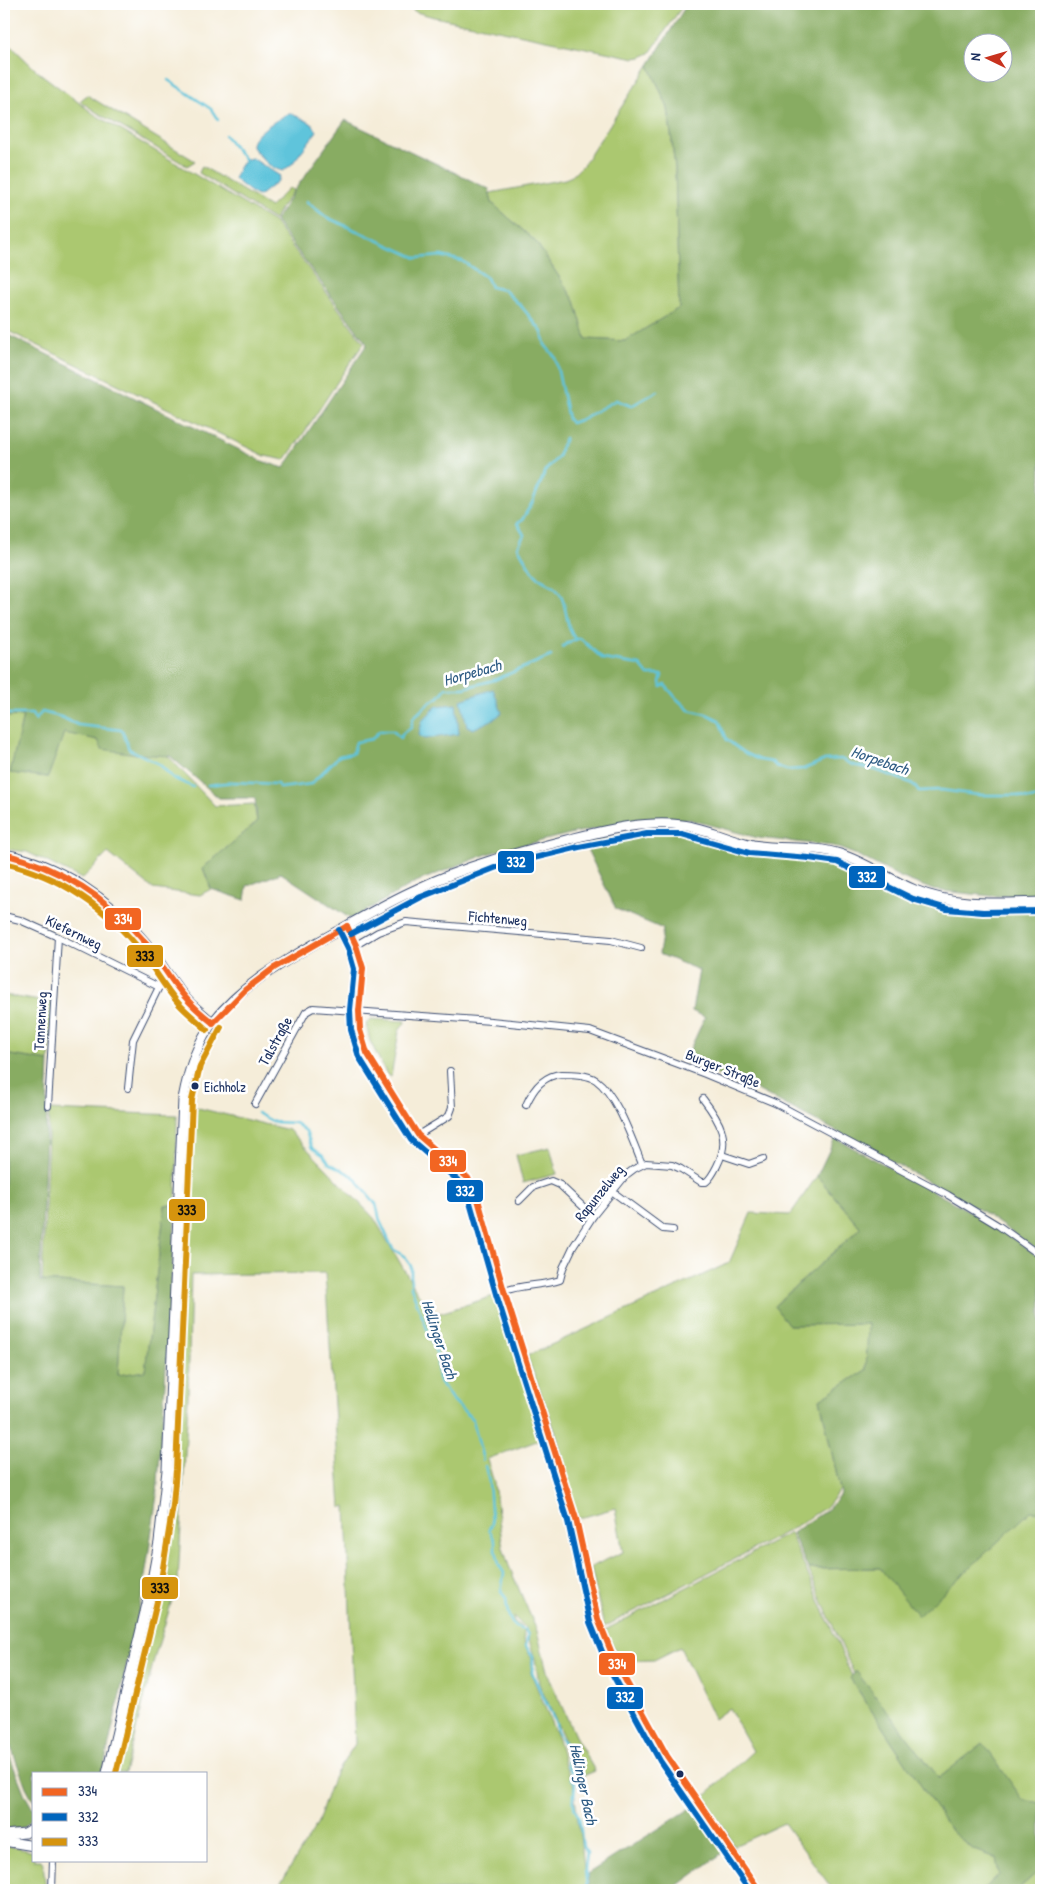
<svg xmlns="http://www.w3.org/2000/svg" width="1045" height="1894" viewBox="0 0 1045 1894" font-family="'Patrick Hand',sans-serif">
  <style>
    .green { fill: #abc86f; stroke: #637c66 }
    .forest { fill: #88ac62; stroke: #526e60; fill-rule: evenodd }
    .water { fill: #5ec4db; stroke: #3c7a9c }
    .lines { fill: none; stroke-linecap: round; stroke-linejoin: round }
    .stream { stroke: #5ec4db; stroke-width: 2.5 }
    .street-casing { stroke: #3c4c70; stroke-width: 8 }
    .secondary-casing { stroke: #3c4c70; stroke-width: 11 }
    .street { stroke: #fff; stroke-width: 6 }
    .secondary { stroke: #fff; stroke-width: 9 }
    .bus-1-casing { stroke: #fff; stroke-width: 10 }
    .bus-2-casing { stroke: #fff; stroke-width: 10 }
    .bus-3-casing { stroke: #fff; stroke-width: 10 }
    .bus-1 { stroke: #f26522; stroke-width: 6 }
    .bus-2 { stroke: #0065bd; stroke-width: 6 }
    .bus-3 { stroke: #d6940e; stroke-width: 6 }
    .bus-dot { fill: #1b2f5e; stroke: #fff; stroke-width: 2 }
    .labels { text-anchor: middle; dominant-baseline: central; stroke-width: 5; stroke-linejoin: round; paint-order: stroke }
    .bus-label { font-size: 14px; fill: #1b2f5e; stroke: #fff; text-anchor: start }
    .street-label { font-size: 15px; fill: #1b2f5e; stroke: #fff }
    .water-label { font-size: 16px; font-style: italic; fill: #2f5c84; stroke: #fff }
    .line-badge { stroke: #fff; stroke-width: 2 }
    .badge-label { font-size: 14px; text-anchor: middle; font-weight: bold; fill: #fff }
    .pale-badge-label { font-size: 14px; text-anchor: middle; font-weight: bold; fill: #111 }
  </style>
  <rect width="100%" height="100%" fill="#fff"/>
  <filter id="ink" filterUnits="userSpaceOnUse"><feTurbulence type="fractalNoise" baseFrequency=".02" numOctaves="2"/><feDisplacementMap in="SourceGraphic" scale="10" xChannelSelector="R" yChannelSelector="G"/><feConvolveMatrix kernelMatrix="1 2 1 2 8 2 1 2 1" color-interpolation-filters="sRGB"/></filter>
  <filter id="wash" filterUnits="userSpaceOnUse"><feTurbulence type="fractalNoise" baseFrequency=".0096" numOctaves="4" result="noise"/><feDisplacementMap in="SourceGraphic" scale="20" xChannelSelector="R" yChannelSelector="G"/><feGaussianBlur stdDeviation="1.12" result="paint"/><feColorMatrix in="noise" values="0 0 0 0 0 0 0 0 0 0 0 0 0 0 0 0 0 1.4 0 .05"/><feComposite in="paint" operator="in"/></filter>
  <g filter="url(#wash)">
    <rect width="100%" height="100%" fill="#f5edd9"/>
    <g class="green">
      <path d="M404,4H684L650,53L641,57L635,58L434,17L416,12Z"/>
      <path d="M4,39L37,71L94,114L274,222L364,343C336,381 313,422 285,460L265,456L4,329Z"/>
      <path d="M649,65L668,108L675,168L679,308L625,341L586,339L575,301L536,242L492,203L490,193L565,179L572,176L584,164Z"/>
      <path d="M87,95L195,161L187,166L96,112L80,101Z"/>
      <path d="M202,166L270,207L289,188L294,190L282,206L274,220L199,173Z"/>
      <path d="M23,716L10,773L48,777L64,732L98,740L136,754L167,755L215,806L254,804L257,822L203,868L211,889L200,895L153,889L108,853L82,879L27,852L4,849V717Z"/>
      <path d="M4,995L52,1003L49,1061L4,1054Z"/>
      <path d="M371,1019L406,1021L399,1031L391,1077L387,1075L370,1041L366,1024Z"/>
      <path d="M186,1105L289,1130L374,1218L431,1316L503,1293L521,1359L548,1437L487,1459L494,1483L503,1548L509,1566L537,1631L548,1675L575,1736L595,1771L576,1779L567,1763L565,1741L539,1684L535,1659L525,1628L513,1616L514,1621L523,1629L525,1645L532,1659L531,1673L559,1742L565,1765L573,1782L587,1890H276L317,1825L333,1778L355,1744L346,1506L341,1508L325,1273L191,1275L188,1400L178,1581L155,1656L125,1773H114L156,1593L167,1501Z"/>
      <path d="M49,1110L177,1115L176,1205H165L145,1372L118,1375L123,1286L42,1281Z"/>
      <path d="M550,1147L557,1174L523,1183L516,1155Z"/>
      <path d="M817,1176L861,1228L774,1306L789,1325L869,1324L866,1370L820,1399L840,1490L826,1507L790,1530L604,1627L591,1567L623,1552L615,1508L577,1519L556,1433L527,1356L729,1263L751,1213L790,1215Z"/>
      <path d="M1031,1511L1041,1512V1803L1023,1800L983,1744L939,1778L856,1672L854,1674L808,1569L880,1568Z"/>
      <path d="M790,1533L852,1676L850,1678L951,1831L974,1850L996,1858L1000,1875L982,1890H833L784,1823L734,1846L701,1799L753,1751L729,1708L714,1719L680,1647L654,1660L620,1661L605,1630Z"/>
      <path d="M4,1845L34,1852V1860H41L43,1863L46,1890H4Z"/>
      <path d="M1041,1869V1890H1017Z"/>
    </g>
    <g class="forest">
      <path d="M687,4H1041V896H991L933,890L900,877L857,855L833,846L758,838L688,819L645,820L574,833L490,853L416,882L351,919L281,873L247,886L245,900L211,889L203,868L257,822L255,798H219L170,756L136,754L102,749L98,740L64,733L48,777L10,773L23,716L4,717V333L262,461L284,468L367,344L275,221L294,191L345,120L489,189L492,203L536,242L575,301L586,339L625,341L679,308L675,168L668,108L649,65ZM972,42H1002V72H972Z"/>
      <path d="M682,831L690,836C710,843 736,851 756,854C781,858 807,853 832,859C857,865 877,881 900,891C950,913 988,910 1041,910V1253L980,1210L838,1132L757,1090L684,1062L705,1017L692,1011L699,970L659,954L663,929L616,909L583,841L646,832Z"/>
      <path d="M4,1054L49,1061L40,1281L123,1286L118,1375L145,1371L165,1205H176L164,1400L157,1495L143,1591L104,1766L100,1773H34V1802L26,1787L4,1729Z"/>
      <path d="M835,1138L960,1206L987,1221L1041,1258V1512L1031,1511L918,1616L880,1568L808,1569L792,1533L828,1509L841,1494L820,1399L866,1370L868,1324L789,1325L774,1306L861,1228L817,1176Z"/>
      <path d="M856,1671L939,1778L983,1743L1023,1800L1041,1803V1869L1017,1890H982L999,1875L996,1858L974,1850L951,1831L850,1678Z"/>
      <path d="M4,1742L25,1795L34,1811V1817L24,1827L4,1832Z"/>
      <path d="M696,1805L728,1849L672,1890H589L587,1874Z"/>
    </g>
    <g class="water">
      <path d="M290,113L311,123L317,131L292,164L283,171C268,168 261,157 252,146C251,134 280,118 290,113Z"/>
      <path d="M252,158L280,176L278,181L259,196L255,195L234,179C238,170 241,159 252,158Z"/>
      <path d="M493,689L502,713L494,719L473,729L467,726L461,700Z"/>
      <path d="M456,704L459,734L424,739L419,735L422,721L437,706Z"/>
    </g>
    <g class="lines">
      <g class="stream">
        <path d="M168,80L211,109L218,120"/>
        <path d="M225,135L245,160"/>
        <path d="M306,201L326,217L417,258L441,256L462,261L487,278L491,287L504,290L522,307L542,332L545,345L555,357L568,419L571,423L582,419L616,400L631,406L658,391"/>
        <path d="M565,438L558,457L546,470L532,503L522,520L517,523L524,535L518,547C524,556 530,571 538,577C545,583 555,585 560,594C568,608 565,626 575,639"/>
        <path d="M562,647L569,642L580,638L603,659L640,665L648,675H662L660,682L661,687L665,685L677,699L689,710L706,714L719,720L727,740L745,753L760,760L772,762L776,766L787,770L804,769L825,760L841,759L853,765L876,770L911,783L919,791L941,790L978,795H1014L1029,799L1041,797"/>
        <path d="M4,714H32L35,720L42,712L61,717L78,725L122,730L129,749L159,764L173,778L193,787"/>
        <path d="M208,785L233,782L277,784L280,788L311,784L339,756L353,753L356,742L372,739L379,731H393L400,738L404,732L411,728L413,718L429,703L439,697L446,688H464L494,680L551,656"/>
        <path d="M257,1113L274,1122L295,1123L306,1131L312,1148L323,1155L329,1163L353,1176L376,1204L380,1221L393,1249L404,1256L411,1266V1287L437,1355L438,1378L451,1398L473,1420L483,1460"/>
        <path d="M485,1466L489,1482L492,1524L489,1529L495,1541V1551L497,1554L499,1565L504,1573L501,1592L506,1598C507,1611 508,1628 525,1630L528,1635L526,1646L533,1656L532,1673L556,1724L557,1732L566,1746L568,1767L572,1772V1779L575,1782C575,1793 570,1807 579,1816L583,1847L587,1853L585,1869L587,1890"/>
      </g>
    </g>
  </g>
  <g filter="url(#ink)">
    <g class="lines">
      <g class="street-casing">
        <g id="street">
          <path d="M4,916L20,920L58,937L159,987L173,982"/>
          <path d="M347,926L356,945L363,968L359,1011L360,1030L367,1053L418,1135L468,1178L477,1196L504,1291L552,1440L576,1519L598,1619L615,1661L667,1756L726,1840L759,1890"/>
          <path d="M356,945L378,932L406,922L611,940L641,948"/>
          <path d="M128,1088L133,1040L159,987"/>
          <path d="M255,1104L306,1012L313,1008L491,1021L590,1031L705,1074L775,1103L948,1195L999,1226L1041,1256"/>
          <path d="M526,1105C533,1089 543,1075 562,1074C572,1074 587,1074 596,1080C617,1095 632,1140 642,1164"/>
          <path d="M48,1106L58,937"/>
          <path d="M418,1135L449,1116L452,1108L450,1071"/>
          <path d="M722,1155L749,1164L763,1159"/>
          <path d="M613,1192L663,1229L673,1230"/>
          <path d="M519,1201L533,1187L551,1181L560,1185L593,1216"/>
          <path d="M504,1291C523,1284 542,1286 560,1280L563,1268L573,1247L593,1216L626,1175L634,1169L646,1163L672,1165L681,1169L701,1182H706C711,1178 714,1172 717,1166C731,1139 720,1121 703,1099"/>
          <path d="M52,1890L53,1860"/>
        </g>
      </g>
      <g class="secondary-casing">
        <g id="secondary">
          <path d="M4,854C58,864 109,898 144,941C161,961 173,986 192,1005C199,1011 206,1017 213,1023"/>
          <path d="M107,1773L150,1591L159,1542L167,1470L183,1099C188,1072 196,1044 213,1022C241,986 280,964 318,942C351,924 383,904 417,889C465,866 515,853 566,840C603,831 643,820 682,825C707,828 729,840 753,845C782,850 812,845 840,854C867,863 890,880 915,890C956,907 999,903 1041,902"/>
          <path d="M4,1835L25,1833L32,1829"/>
          <path d="M4,1841L34,1846"/>
        </g>
      </g>
      <use href="#street" class="street"/>
      <use href="#secondary" class="secondary"/>
      <g class="bus-1-casing">
        <g id="bus-1">
          <path d="M4,854C60,868 107,897 144,941C159,959 170,980 185,997C193,1007 203,1015 213,1023"/>
          <path d="M347,926L356,945L363,968L359,1011L360,1030L367,1053L418,1135L468,1178L477,1196L504,1291L576,1519L598,1619L615,1661L667,1756L759,1890"/>
          <path d="M213,1023L245,990L274,968L347,926"/>
        </g>
      </g>
      <g class="bus-2-casing">
        <g id="bus-2">
          <path d="M339,930L348,948L354,969L350,1010L351,1030L359,1057L411,1140L461,1183L469,1199L496,1294L568,1521L590,1622L607,1664L660,1761L749,1890"/>
          <path d="M351,934L421,897L497,867L579,847L647,834H682L749,853L809,858L837,862L913,899L947,909L983,912L1041,911"/>
        </g>
      </g>
      <g class="bus-3-casing">
        <g id="bus-3">
          <path d="M4,863C60,876 108,908 143,954C155,970 165,988 179,1004C187,1013 198,1021 207,1030"/>
          <path d="M116,1773L159,1593L173,1505L176,1470L192,1100L200,1066L221,1027"/>
        </g>
      </g>
      <use href="#bus-1" class="bus-1"/>
      <use href="#bus-2" class="bus-2"/>
      <use href="#bus-3" class="bus-3"/>
    </g>
  </g>
  <g class="bus-dot">
    <circle cx="195" cy="1086" r="4.5"/>
    <circle cx="680" cy="1774" r="4.5"/>
  </g>
  <g class="labels">
    <g class="bus-label">
      <text x="204" y="1086">Eichholz</text>
    </g>
    <g class="street-label">
      <text transform="translate(498 918) rotate(5)">Fichtenweg</text>
      <text transform="translate(74 932) rotate(26)">Kiefernweg</text>
      <text transform="translate(40 1021) rotate(-87)">Tannenweg</text>
      <text transform="translate(275 1041) rotate(-61)">Talstraße</text>
      <text transform="translate(723 1068) rotate(22)">Burger Straße</text>
      <text transform="translate(599 1193) rotate(-51)">Rapunzelweg</text>
    </g>
    <g class="water-label">
      <text transform="translate(472 672) rotate(-16)">Horpebach</text>
      <text transform="translate(880 760) rotate(19)">Horpebach</text>
      <text transform="translate(440 1339) rotate(72)">Hellinger Bach</text>
      <text transform="translate(584 1784) rotate(78)">Hellinger Bach</text>
    </g>
  </g>
  <g class="line-badge">
    <rect x="497" y="850" width="38" height="24" rx="5" fill="#0065bd"/>
    <rect x="848" y="865" width="38" height="24" rx="5" fill="#0065bd"/>
    <rect x="104" y="907" width="38" height="24" rx="5" fill="#f26522"/>
    <rect x="126" y="944" width="38" height="24" rx="5" fill="#d6940e"/>
    <rect x="429" y="1149" width="38" height="24" rx="5" fill="#f26522"/>
    <rect x="446" y="1179" width="38" height="24" rx="5" fill="#0065bd"/>
    <rect x="168" y="1198" width="38" height="24" rx="5" fill="#d6940e"/>
    <rect x="141" y="1576" width="38" height="24" rx="5" fill="#d6940e"/>
    <rect x="598" y="1652" width="38" height="24" rx="5" fill="#f26522"/>
    <rect x="606" y="1686" width="38" height="24" rx="5" fill="#0065bd"/>
  </g>
  <g class="badge-label">
    <text x="516" y="867">332</text>
    <text x="867" y="882">332</text>
    <text x="123" y="924">334</text>
    <text x="448" y="1166">334</text>
    <text x="465" y="1196">332</text>
    <text x="617" y="1669">334</text>
    <text x="625" y="1702">332</text>
  </g>
  <g class="pale-badge-label">
    <text x="145" y="961">333</text>
    <text x="187" y="1215">333</text>
    <text x="160" y="1593">333</text>
  </g>
  <rect width="1045" height="1894" fill="none" stroke="#fff" stroke-width="20"/>
  <rect x="32" y="1772" width="175" height="90" fill="#ffffff" stroke="#a4acbf"/>
  <rect x="42" y="1788" width="25" height="8" fill="#f26522" stroke="#a4acbf"/>
  <text x="78" y="1796" font-size="15" fill="#1b2f5e">334</text>
  <rect x="42" y="1813" width="25" height="8" fill="#0065bd" stroke="#a4acbf"/>
  <text x="78" y="1822" font-size="15" fill="#1b2f5e">332</text>
  <rect x="42" y="1838" width="25" height="8" fill="#d6940e" stroke="#a4acbf"/>
  <text x="78" y="1846" font-size="15" fill="#1b2f5e">333</text>
  <g transform="translate(988 58) rotate(275)"><circle r="24" fill="#ffffff" stroke="#a4acbf"/>
  <path d="M0-4L9 19L0 12L-9 19Z" fill="#c8321e"/>
  <text y="-8" font-size="14" font-weight="bold" text-anchor="middle" fill="#1b2f5e">N</text>
  </g>
</svg>
